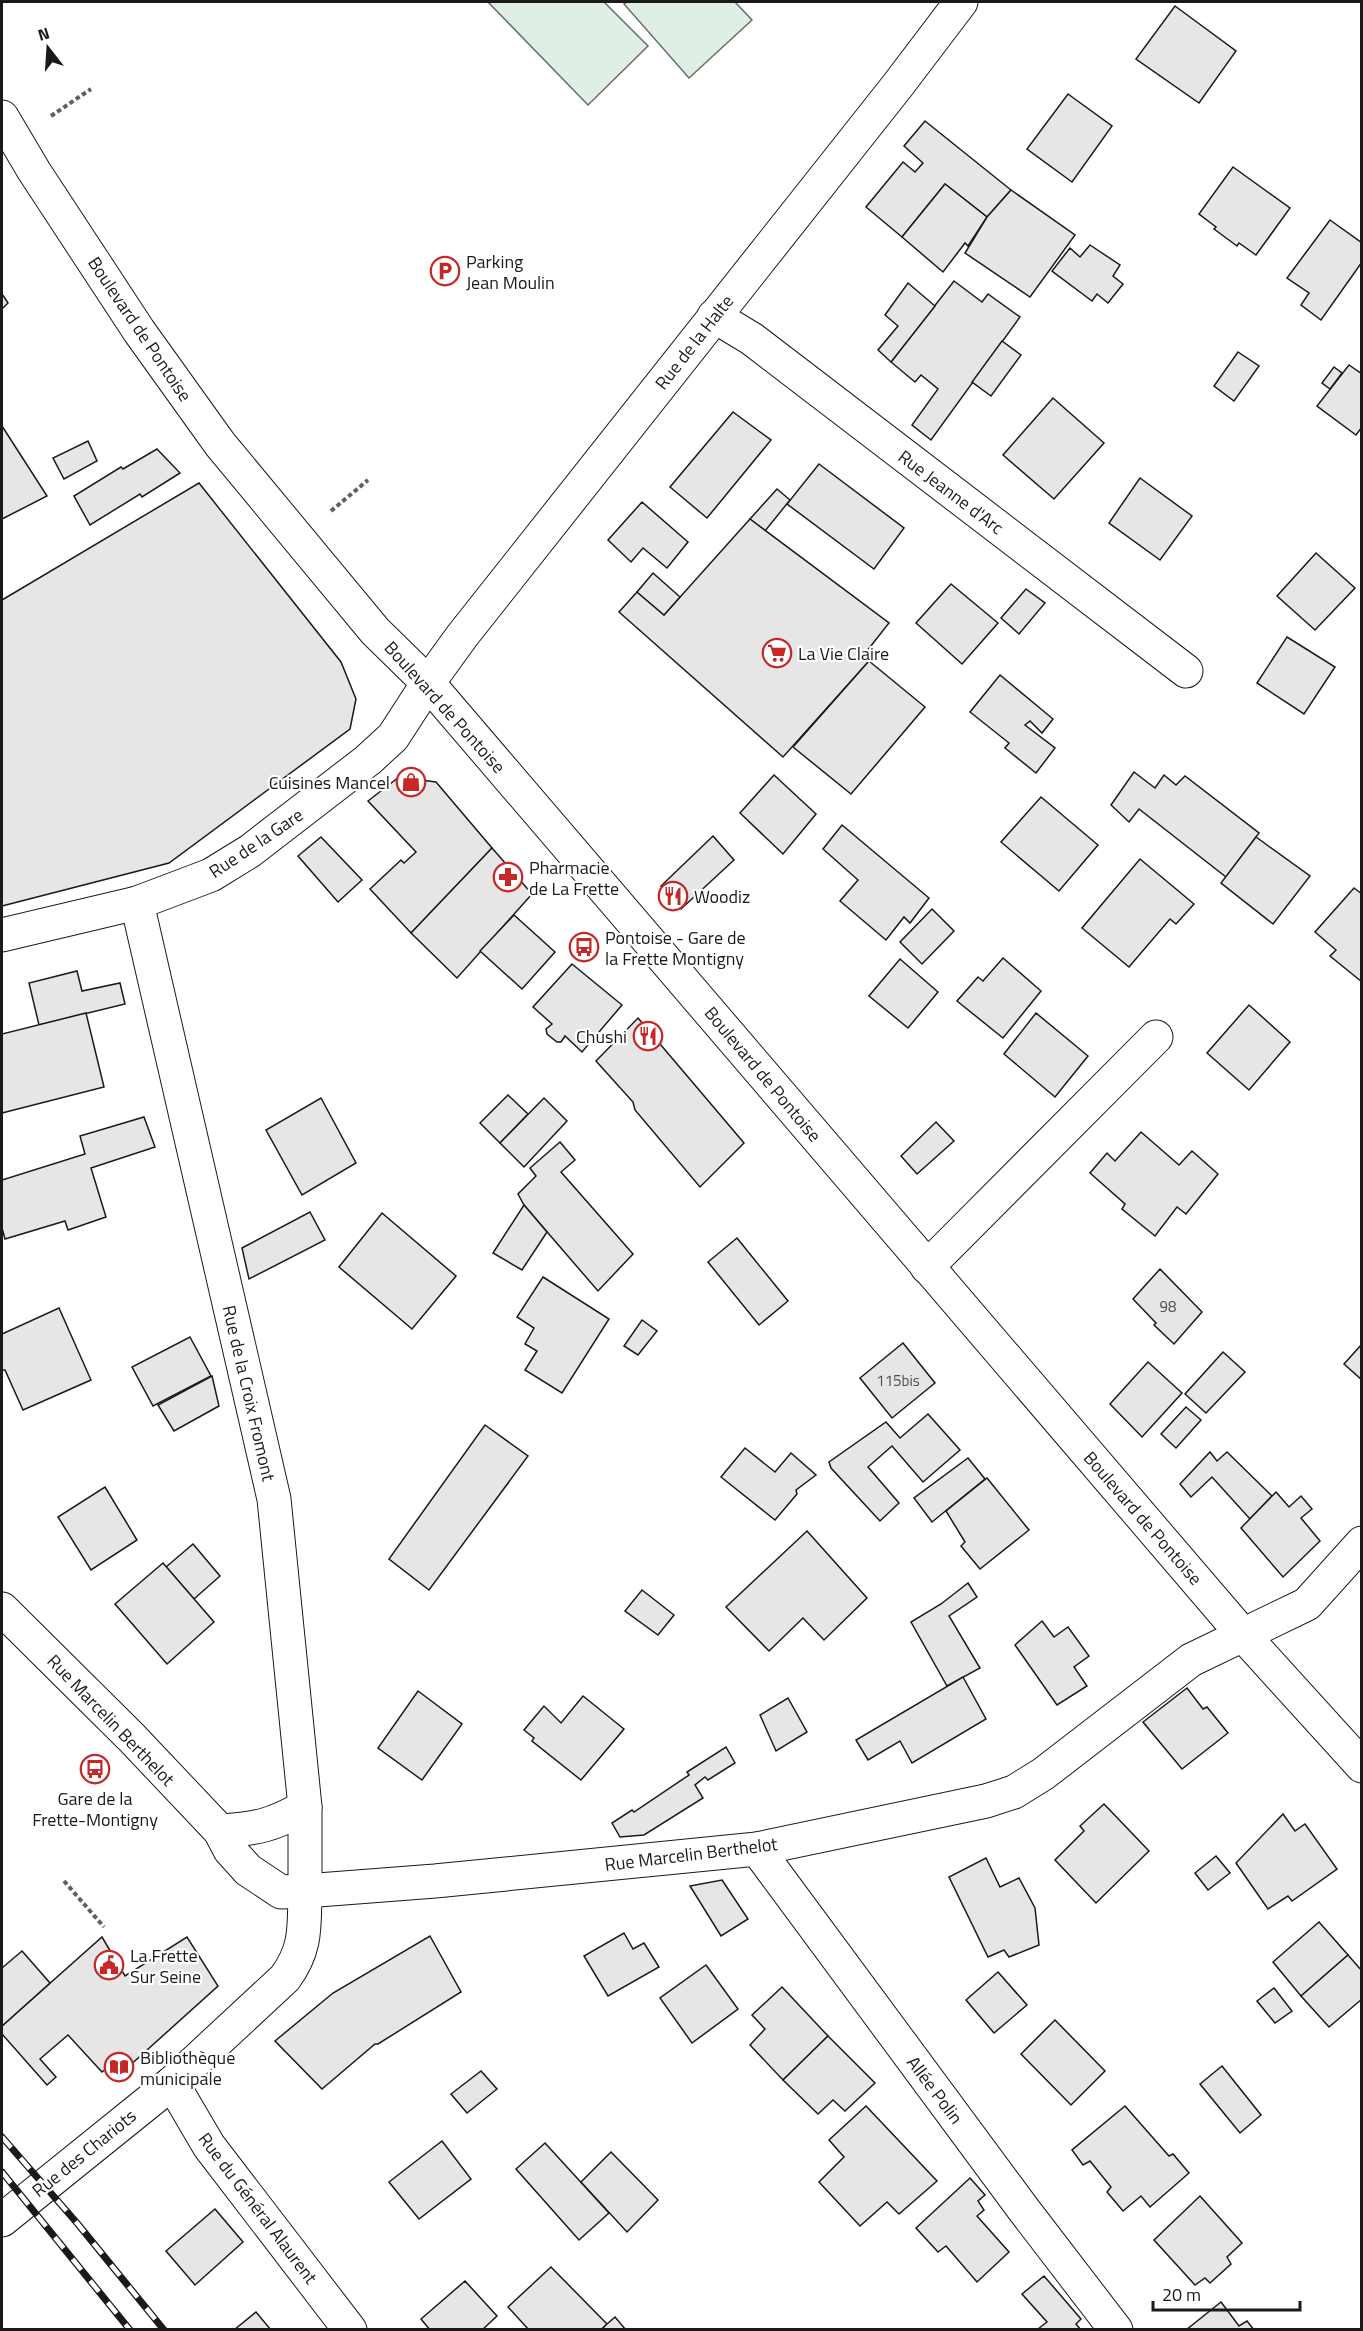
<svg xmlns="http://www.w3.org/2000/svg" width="1363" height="2331" viewBox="0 0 1363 2331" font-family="'Titillium Web',sans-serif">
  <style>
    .green { fill: #e0efe3; stroke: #6a6a6a; stroke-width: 1.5 }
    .building { fill: #e6e6e6; stroke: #1a1a1a; stroke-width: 1.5 }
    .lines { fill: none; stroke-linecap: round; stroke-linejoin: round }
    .street-casing { stroke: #1a1a1a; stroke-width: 35 }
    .secondary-casing { stroke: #1a1a1a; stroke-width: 35 }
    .primary-casing { stroke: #1a1a1a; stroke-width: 35 }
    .path { stroke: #5f5f5f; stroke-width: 4; stroke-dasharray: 4.5 3; stroke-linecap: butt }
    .street { stroke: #fff; stroke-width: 33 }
    .secondary { stroke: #fff; stroke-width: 33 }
    .primary { stroke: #fff; stroke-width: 33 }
    .rail-casing { stroke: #1a1a1a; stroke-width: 7 }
    .rail { stroke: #fff; stroke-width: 4.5; stroke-dasharray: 14; stroke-linecap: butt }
    .labels { text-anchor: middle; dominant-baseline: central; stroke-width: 4.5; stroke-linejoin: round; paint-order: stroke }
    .number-label { font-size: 15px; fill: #4d4d4d }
    .poi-label { font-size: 18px; fill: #1a1a1a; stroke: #fff; text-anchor: start }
    .street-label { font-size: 18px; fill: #1a1a1a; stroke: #fff }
  </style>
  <rect width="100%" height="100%" fill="#fff"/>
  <g class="green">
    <path d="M488,2H604L648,46L588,105Z"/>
    <path d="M627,2H735L752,20L689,78L624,4Z"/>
  </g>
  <g class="building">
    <path d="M1175,6L1236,51L1199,103L1136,59Z"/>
    <path d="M1068,94L1112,126L1072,182L1027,149Z"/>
    <path d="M925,121L1011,190L987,217L945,184L902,237L866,207L903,162L915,172L923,163L904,146Z"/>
    <path d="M1233,167L1290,208L1256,255L1239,243L1237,246L1214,229L1216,227L1199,214Z"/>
    <path d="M945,184L987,217L968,246L965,243L943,272L902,237Z"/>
    <path d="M1011,190L1075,235L1030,297L965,253L987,217Z"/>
    <path d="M1330,220L1362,243V262L1321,320L1301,305L1309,293L1287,278Z"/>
    <path d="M1090,245L1120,265L1113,276L1123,284L1108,303L1097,294L1092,301L1052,271L1070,248L1080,257Z"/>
    <path d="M954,281L982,302L988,294L1020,317L931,440L912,425L938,389L921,375L915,382L891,362Z"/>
    <path d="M908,283L935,306L891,362L878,350L898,326L885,315Z"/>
    <path d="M2,294L8,303L2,309Z"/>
    <path d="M1002,341L1021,355L991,396L972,382Z"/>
    <path d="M1238,352L1259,366L1234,401L1214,386Z"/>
    <path d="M1349,365L1362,374V427L1356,435L1317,406Z"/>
    <path d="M1334,367L1342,373L1330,389L1322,383Z"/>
    <path d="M1053,398L1104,443L1054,499L1003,455Z"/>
    <path d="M733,412L771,440L707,518L670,487Z"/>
    <path d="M2,426L47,496L2,519Z"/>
    <path d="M88,441L97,461L64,479L53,458Z"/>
    <path d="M157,449L180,473L142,497L140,494L90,525L74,496L121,467L123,469Z"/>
    <path d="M819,464L904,528L874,569L787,504Z"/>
    <path d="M1140,478L1192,516L1160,560L1109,523Z"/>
    <path d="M199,483L341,662L356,699L350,729L169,863L2,906V600Z"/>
    <path d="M777,489L790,500L765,531L750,519Z"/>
    <path d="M642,502L688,542L667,568L643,548L631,562L608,540Z"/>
    <path d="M750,519L889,623L863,656L869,661L783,757L619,612L637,592L664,615Z"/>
    <path d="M1316,553L1355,588L1315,630L1277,596Z"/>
    <path d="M653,573L680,597L664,615L637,592Z"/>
    <path d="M951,584L998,623L962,664L916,623Z"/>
    <path d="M1026,589L1045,603L1019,634L1001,618Z"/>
    <path d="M1287,637L1335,667L1304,714L1257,683Z"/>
    <path d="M869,661L925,707L851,794L793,747Z"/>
    <path d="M1000,675L1053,719L1042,733L1030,721L1025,725L1055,748L1036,773L1005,748L1009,743L970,712Z"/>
    <path d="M1134,772L1155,788L1164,775L1176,785L1185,776L1259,833L1226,877L1139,809L1129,822L1111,805Z"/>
    <path d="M774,775L816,814L783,854L740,813Z"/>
    <path d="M399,777L436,782L492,848L411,933L370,889L401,860L404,863L416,852L368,801Z"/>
    <path d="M1041,797L1098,845L1059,891L1001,842Z"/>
    <path d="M842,825L929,898L910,923L904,917L886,940L840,901L858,880L823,849Z"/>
    <path d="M713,836L734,860L681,909L661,886Z"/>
    <path d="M321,837L362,880L338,902L298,856Z"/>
    <path d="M1256,837L1310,876L1273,924L1221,883Z"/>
    <path d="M492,848L532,894L457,978L411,933Z"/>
    <path d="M1140,859L1194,904L1176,924L1170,919L1129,967L1082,928Z"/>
    <path d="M1354,888L1362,894V982L1330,956L1336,950L1315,932Z"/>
    <path d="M932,909L954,931L922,964L900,942Z"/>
    <path d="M514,915L555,952L522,989L480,951Z"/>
    <path d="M1003,958L1041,991L1003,1038L957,1001L978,977L983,981Z"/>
    <path d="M900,959L938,992L908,1028L869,996Z"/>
    <path d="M572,964L622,1005L582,1052L565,1036L561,1042H557L547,1034L546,1029L552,1024L533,1007Z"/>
    <path d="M77,971L82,991L120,983L125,1004L39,1025L29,983Z"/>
    <path d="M1249,1005L1290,1042L1249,1090L1207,1053Z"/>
    <path d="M86,1013L104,1087L2,1113V1034Z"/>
    <path d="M1036,1013L1088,1056L1055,1097L1004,1054Z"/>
    <path d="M638,1018L744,1143L700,1187L635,1110L633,1102L596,1061Z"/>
    <path d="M508,1095L528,1114L500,1143L480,1123Z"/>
    <path d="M321,1098L356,1163L302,1195L266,1130Z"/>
    <path d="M544,1098L567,1121L524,1167L500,1143Z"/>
    <path d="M144,1117L155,1147L91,1168L106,1217L68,1230L65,1221L5,1239L2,1228V1180L85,1154L80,1136Z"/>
    <path d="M936,1122L954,1141L917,1174L901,1156Z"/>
    <path d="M1141,1132L1179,1165L1192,1151L1218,1174L1186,1214L1177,1207L1155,1236L1122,1209L1125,1204L1090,1173L1107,1153L1115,1161Z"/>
    <path d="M560,1142L575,1160L561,1172L633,1254L598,1291L524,1205L518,1194L536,1176L530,1168Z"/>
    <path d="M524,1205L547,1232L522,1270L493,1253Z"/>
    <path d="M310,1212L325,1240L249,1279L242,1248Z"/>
    <path d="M382,1213L456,1276L412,1329L339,1267Z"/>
    <path d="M737,1238L788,1301L759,1325L708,1262Z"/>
    <path d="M1160,1269L1202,1312L1174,1344L1154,1325L1156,1323L1133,1299Z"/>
    <path d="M543,1277L609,1319L562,1393L525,1370L537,1351L525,1344L534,1328L517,1317Z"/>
    <path d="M59,1308L91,1380L23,1410L5,1370H2V1334Z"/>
    <path d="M642,1320L657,1331L638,1355L624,1346Z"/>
    <path d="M190,1337L211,1376L153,1406L132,1367Z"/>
    <path d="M903,1343L935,1383L892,1418L860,1378Z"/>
    <path d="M1362,1344V1380L1344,1364Z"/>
    <path d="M1223,1352L1245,1372L1206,1413L1185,1394Z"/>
    <path d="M1148,1362L1182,1393L1142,1437L1110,1404Z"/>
    <path d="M212,1376L219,1406L174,1431L158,1405Z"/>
    <path d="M1186,1407L1201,1420L1176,1448L1161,1434Z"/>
    <path d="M928,1414L960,1450L923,1482L892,1446L868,1467L899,1503L880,1521L831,1468L829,1462L886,1422L900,1438Z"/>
    <path d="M485,1425L528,1456L429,1590L389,1559Z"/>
    <path d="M745,1448L775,1472L791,1453L816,1475L796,1490L797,1494L775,1520L721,1477Z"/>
    <path d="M1210,1452L1217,1461L1227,1452L1272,1496L1250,1519L1212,1477L1191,1497L1180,1484Z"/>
    <path d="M968,1458L985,1479L932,1522L914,1498Z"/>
    <path d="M987,1478L1029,1530L980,1569L961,1546L965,1542L946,1511Z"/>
    <path d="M105,1487L137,1540L91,1570L58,1517Z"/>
    <path d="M1276,1492L1289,1507L1301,1496L1312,1509L1301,1518L1320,1541L1283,1577L1241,1528Z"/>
    <path d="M807,1531L867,1598L824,1640L803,1618L769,1651L726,1607Z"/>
    <path d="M193,1544L220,1576L194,1599L166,1567Z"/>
    <path d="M163,1563L214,1622L167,1664L115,1604Z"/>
    <path d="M968,1583L977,1597L949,1616L980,1668L947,1686L911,1622L941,1604Z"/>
    <path d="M642,1590L674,1615L658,1635L625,1611Z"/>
    <path d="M1042,1621L1054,1637L1068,1627L1089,1656L1074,1667L1087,1686L1057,1705L1015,1645Z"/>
    <path d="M963,1677L986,1719L912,1763L900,1741L868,1760L856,1740Z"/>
    <path d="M1187,1688L1203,1709L1207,1707L1228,1733L1182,1769L1143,1722Z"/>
    <path d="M418,1691L462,1724L422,1780L378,1748Z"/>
    <path d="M583,1696L624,1729L581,1780L532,1741L534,1738L524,1730L544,1706L561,1723Z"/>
    <path d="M788,1698L807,1732L776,1751L760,1715Z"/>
    <path d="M726,1747L735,1763L708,1780L705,1777L695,1785L703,1798L644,1835L620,1837L612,1823L632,1810L634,1812L689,1775L687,1772Z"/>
    <path d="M1104,1804L1149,1851L1096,1903L1055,1860L1084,1831L1080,1826Z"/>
    <path d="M1283,1814L1295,1831L1305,1824L1337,1869L1292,1901L1288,1896L1268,1909L1236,1863Z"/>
    <path d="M1216,1856L1230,1873L1208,1890L1195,1873Z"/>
    <path d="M986,1858L1000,1887L1019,1878L1035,1908L1039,1945L1009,1957L1004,1950L988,1957L949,1877Z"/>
    <path d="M722,1880L748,1919L721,1936L690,1886Z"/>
    <path d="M1319,1922L1348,1955L1301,1996L1273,1962Z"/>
    <path d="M624,1933L633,1949L644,1943L659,1967L608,1996L584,1956Z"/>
    <path d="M430,1936L461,1992L378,2044H375L322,2089L275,2041L333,1993Z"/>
    <path d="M102,1937L125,1976L187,1937L218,1986L116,2078L107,2068L102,2072L68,2035L40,2059L56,2077L47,2085L2,2034V2026Z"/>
    <path d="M22,1951L50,1983L2,2026V1968Z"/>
    <path d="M1348,1955L1362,1971V1999L1329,2027L1301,1996Z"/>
    <path d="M706,1965L738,2009L692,2043L660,1998Z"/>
    <path d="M998,1972L1027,2005L994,2033L966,2000Z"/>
    <path d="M782,1987L828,2036L783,2080L750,2045L765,2029L752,2015Z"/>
    <path d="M1274,1988L1292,2011L1275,2023L1257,2001Z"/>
    <path d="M1055,2020L1105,2071L1071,2105L1021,2054Z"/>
    <path d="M828,2036L875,2083L845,2111L833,2100L818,2114L783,2080Z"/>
    <path d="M1222,2066L1261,2115L1240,2133L1200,2084Z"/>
    <path d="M481,2071L497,2089L467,2113L451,2094Z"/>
    <path d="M866,2106L937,2181L899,2214L887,2202L860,2226L819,2182L844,2157L829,2140Z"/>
    <path d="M1125,2106L1169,2156L1173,2154L1189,2173L1150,2207L1141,2196L1123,2211L1107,2192L1111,2187L1090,2161L1083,2165L1072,2150Z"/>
    <path d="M442,2141L471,2179L419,2219L389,2182Z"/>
    <path d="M545,2143L609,2213L579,2240L516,2169Z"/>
    <path d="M611,2152L658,2200L627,2232L581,2182Z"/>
    <path d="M970,2178L985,2195L978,2201L984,2210L977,2216L1009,2252L977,2282L946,2246L938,2252L916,2228Z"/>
    <path d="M1200,2196L1242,2243L1227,2257L1231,2264L1210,2283L1205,2278L1195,2285L1154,2240Z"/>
    <path d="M215,2209L243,2242L195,2285L166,2251Z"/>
    <path d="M551,2267L607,2324L601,2330H529L508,2307Z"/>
    <path d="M1044,2276L1081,2319L1076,2324L1081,2330L1038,2329L1047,2322L1022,2294Z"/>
    <path d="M465,2281L497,2316L482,2330H430L421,2319Z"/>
    <path d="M1221,2302L1239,2326L1247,2321L1254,2330H1186Z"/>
    <path d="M256,2312L271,2330H234Z"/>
    <path d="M615,2317L626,2330H601L607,2324Z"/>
  </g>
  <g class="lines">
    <g class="street-casing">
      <g id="street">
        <path d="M714,316L752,339L1186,671"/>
        <path d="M927,1267L1156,1037"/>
        <path d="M757,1849L1024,2210L1116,2330"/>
        <path d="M172,2083L209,2146L350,2330"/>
        <path d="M2,2220L172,2083L285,1978C307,1948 304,1927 305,1891L435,1881L757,1849L986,1801L1014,1792L1043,1774L1191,1660L1307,1604L1362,1543"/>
      </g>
    </g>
    <g class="secondary-casing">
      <g id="secondary">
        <path d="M2,935L137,903L211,875L250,851L368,760L393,737L428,683L462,636L898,85L961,2"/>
        <path d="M2,1609L132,1738L220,1831L230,1850L248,1870L281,1892L305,1891V1807L274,1499L137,903"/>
        <path d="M220,1831C257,1829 273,1825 305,1807"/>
      </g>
    </g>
    <g class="primary-casing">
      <path id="primary" d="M2,117L34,171L139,331L220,444L375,631L428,683L1244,1636L1362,1766"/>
    </g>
    <g class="path">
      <path d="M51,116L91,89"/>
      <path d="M331,511L368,480"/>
      <path d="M64,1881L104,1927"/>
    </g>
    <use href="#street" class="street"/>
    <use href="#secondary" class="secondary"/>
    <use href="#primary" class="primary"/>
    <g class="rail-casing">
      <g id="rail">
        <path d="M2,2137L77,2223L164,2330"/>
        <path d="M2,2172L130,2330"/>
      </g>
    </g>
    <use href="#rail" class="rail"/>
  </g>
  <defs>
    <g id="parking-ring" transform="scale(1.5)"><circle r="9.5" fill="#fff" stroke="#c62828" stroke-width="1.5"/><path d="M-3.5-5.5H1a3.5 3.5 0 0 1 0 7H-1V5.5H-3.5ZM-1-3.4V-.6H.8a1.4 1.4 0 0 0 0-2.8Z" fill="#c62828"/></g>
    <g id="supermarket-ring" transform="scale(1.5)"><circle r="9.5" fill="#fff" stroke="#c62828" stroke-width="1.5"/><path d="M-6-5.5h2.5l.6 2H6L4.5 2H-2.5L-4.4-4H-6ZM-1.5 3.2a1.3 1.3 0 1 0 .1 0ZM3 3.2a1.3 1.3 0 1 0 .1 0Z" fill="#c62828"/></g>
    <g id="shop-ring" transform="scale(1.5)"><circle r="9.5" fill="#fff" stroke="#c62828" stroke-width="1.5"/><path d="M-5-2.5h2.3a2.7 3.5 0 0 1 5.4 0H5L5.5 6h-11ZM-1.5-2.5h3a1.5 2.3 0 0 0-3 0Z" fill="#c62828"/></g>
    <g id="pharmacy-ring" transform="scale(1.5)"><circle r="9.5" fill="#fff" stroke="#c62828" stroke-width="1.5"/><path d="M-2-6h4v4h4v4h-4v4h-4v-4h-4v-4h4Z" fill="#c62828"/></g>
    <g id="restaurant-ring" transform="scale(1.5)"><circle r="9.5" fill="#fff" stroke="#c62828" stroke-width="1.5"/><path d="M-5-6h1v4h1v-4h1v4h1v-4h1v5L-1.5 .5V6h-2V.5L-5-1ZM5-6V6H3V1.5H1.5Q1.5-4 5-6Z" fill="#c62828"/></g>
    <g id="bus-ring" transform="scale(1.5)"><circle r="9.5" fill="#fff" stroke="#c62828" stroke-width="1.5"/><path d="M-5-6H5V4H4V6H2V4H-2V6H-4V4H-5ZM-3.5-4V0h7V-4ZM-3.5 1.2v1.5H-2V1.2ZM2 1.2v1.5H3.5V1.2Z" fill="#c62828"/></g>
    <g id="civic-ring" transform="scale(1.5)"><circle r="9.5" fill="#fff" stroke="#c62828" stroke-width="1.5"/><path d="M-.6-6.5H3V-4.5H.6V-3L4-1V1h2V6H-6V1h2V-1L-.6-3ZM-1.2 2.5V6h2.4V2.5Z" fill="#c62828"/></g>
    <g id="library-ring" transform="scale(1.5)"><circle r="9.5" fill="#fff" stroke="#c62828" stroke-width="1.5"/><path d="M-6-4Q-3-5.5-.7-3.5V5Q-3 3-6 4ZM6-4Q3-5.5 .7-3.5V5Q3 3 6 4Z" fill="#c62828"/></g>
  </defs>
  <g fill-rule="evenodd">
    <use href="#parking-ring" x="445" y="271"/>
    <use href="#supermarket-ring" x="777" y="653"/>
    <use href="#shop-ring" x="411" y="782"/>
    <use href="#pharmacy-ring" x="508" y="877"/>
    <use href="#restaurant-ring" x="673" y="896"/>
    <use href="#bus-ring" x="584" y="947"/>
    <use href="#restaurant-ring" x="648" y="1036"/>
    <use href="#bus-ring" x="95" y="1769"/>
    <use href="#civic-ring" x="109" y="1965"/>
    <use href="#library-ring" x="119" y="2067"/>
  </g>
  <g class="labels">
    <g class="number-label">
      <text x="1168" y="1306">98</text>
      <text x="898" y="1380">115bis</text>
    </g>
    <g class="poi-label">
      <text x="466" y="261">Parking<tspan x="466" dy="21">Jean Moulin</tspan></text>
      <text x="798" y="653">La Vie Claire</text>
      <text x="390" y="782" text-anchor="end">Cuisines Mancel</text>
      <text x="529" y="867">Pharmacie<tspan x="529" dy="21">de La Frette</tspan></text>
      <text x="694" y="896">Woodiz</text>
      <text x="605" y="937">Pontoise - Gare de<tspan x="605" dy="21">la Frette Montigny</tspan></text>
      <text x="627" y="1036" text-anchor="end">Chushi</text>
      <text x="95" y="1798" text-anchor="middle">Gare de la<tspan x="95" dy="21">Frette-Montigny</tspan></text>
      <text x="130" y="1955">La Frette<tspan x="130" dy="21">Sur Seine</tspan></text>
      <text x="140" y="2057">Bibliothèque<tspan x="140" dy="21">municipale</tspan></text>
    </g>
    <g class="street-label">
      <text transform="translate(140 329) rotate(56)">Boulevard de Pontoise</text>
      <text transform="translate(694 342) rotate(-52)">Rue de la Halte</text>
      <text transform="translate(951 492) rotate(37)">Rue Jeanne d'Arc</text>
      <text transform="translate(445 707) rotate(48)">Boulevard de Pontoise</text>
      <text transform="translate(256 843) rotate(-34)">Rue de la Gare</text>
      <text transform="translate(763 1074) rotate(50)">Boulevard de Pontoise</text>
      <text transform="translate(249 1393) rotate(77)">Rue de la Croix Fromont</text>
      <text transform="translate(1143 1518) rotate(49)">Boulevard de Pontoise</text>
      <text transform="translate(111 1720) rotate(46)">Rue Marcelin Berthelot</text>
      <text transform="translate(691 1854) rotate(-7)">Rue Marcelin Berthelot</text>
      <text transform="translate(935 2090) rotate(53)">Allée Polin</text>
      <text transform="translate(84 2153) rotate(-39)">Rue des Chariots</text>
      <text transform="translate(258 2208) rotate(53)">Rue du Général Alaurent</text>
    </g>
  </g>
  <rect width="1363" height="2331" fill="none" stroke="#1a1a1a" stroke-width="6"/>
  <g transform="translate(48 48) rotate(343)" stroke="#ffffff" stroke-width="4.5" paint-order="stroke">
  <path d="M0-4.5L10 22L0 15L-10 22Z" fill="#1a1a1a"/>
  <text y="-9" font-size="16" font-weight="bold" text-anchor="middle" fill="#1a1a1a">N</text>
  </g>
  <path d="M1153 2301v9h147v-9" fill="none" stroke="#1a1a1a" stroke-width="3"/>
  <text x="1162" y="2301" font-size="18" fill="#1a1a1a" stroke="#ffffff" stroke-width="4.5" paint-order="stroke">20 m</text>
</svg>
